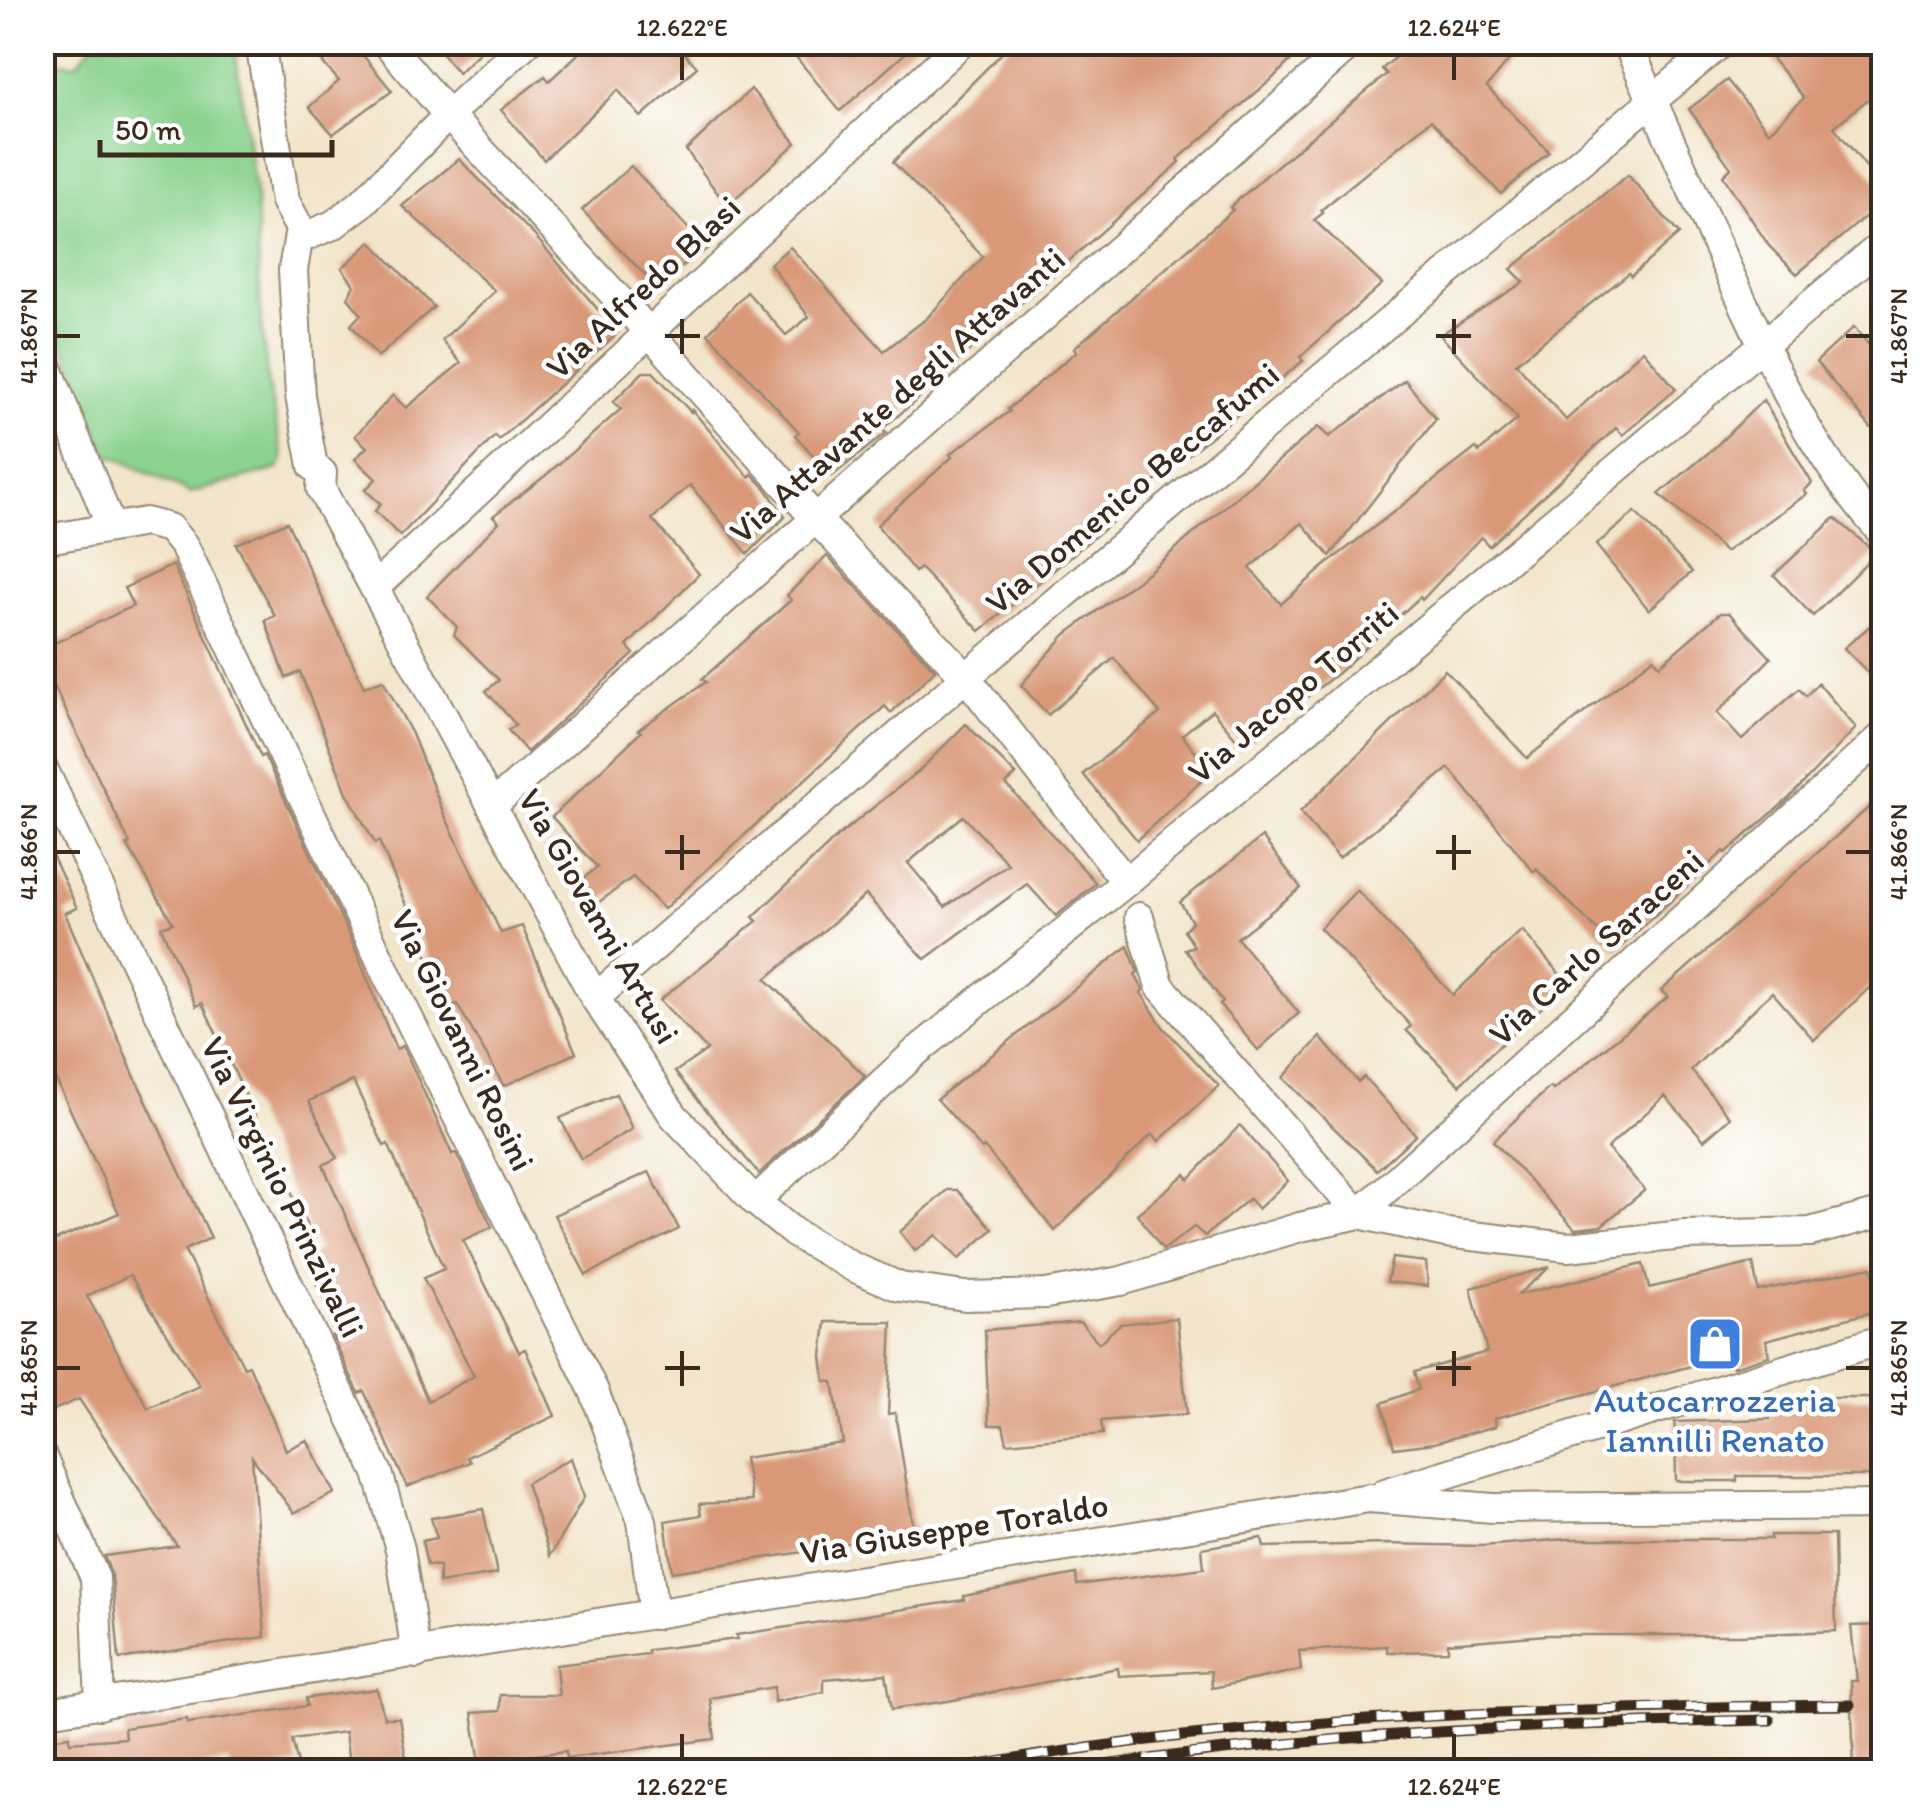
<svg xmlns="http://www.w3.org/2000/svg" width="1926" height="1814" viewBox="0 0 1926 1814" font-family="Itim,sans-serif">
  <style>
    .green { fill: #8bd38f; stroke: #637e56; stroke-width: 2.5 }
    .building { fill: #d99978; fill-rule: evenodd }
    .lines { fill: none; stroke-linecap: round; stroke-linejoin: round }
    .minor-casing { stroke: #968874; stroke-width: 32 }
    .minor { stroke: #fff; stroke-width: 28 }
    .rail-casing { stroke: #3b2a1e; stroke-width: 11 }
    .rail { stroke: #fff; stroke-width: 8; stroke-dasharray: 22; stroke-linecap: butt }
    .ticks { fill: none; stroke: #3b2a1e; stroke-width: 4 }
    .labels { text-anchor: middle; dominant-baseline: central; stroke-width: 9; stroke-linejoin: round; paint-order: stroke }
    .street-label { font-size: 35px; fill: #3b2a1e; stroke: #fff }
    .shop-label { font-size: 35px; fill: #366cbe; stroke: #fff }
    .neatline { fill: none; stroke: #3b2a1e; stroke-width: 4 }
    .ticks-label { font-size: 25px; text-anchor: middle; fill: #3b2a1e }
  </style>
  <rect width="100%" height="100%" fill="#fff"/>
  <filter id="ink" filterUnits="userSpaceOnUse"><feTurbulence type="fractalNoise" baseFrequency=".01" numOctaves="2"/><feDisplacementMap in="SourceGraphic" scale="20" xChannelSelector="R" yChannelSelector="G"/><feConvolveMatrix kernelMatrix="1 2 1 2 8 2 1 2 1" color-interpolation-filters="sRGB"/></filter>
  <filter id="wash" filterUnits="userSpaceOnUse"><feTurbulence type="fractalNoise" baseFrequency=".0048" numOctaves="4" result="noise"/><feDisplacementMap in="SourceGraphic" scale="40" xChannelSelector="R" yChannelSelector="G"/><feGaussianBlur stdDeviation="2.25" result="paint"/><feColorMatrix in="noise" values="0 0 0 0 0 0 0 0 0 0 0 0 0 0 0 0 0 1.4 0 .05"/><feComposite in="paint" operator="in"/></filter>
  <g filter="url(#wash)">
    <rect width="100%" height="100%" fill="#f2e5cb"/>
    <path class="green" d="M94,43H234L256,199L260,304L267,378L283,459L278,469L190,493L106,453L43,291V60L76,64Z"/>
    <g id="blocks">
      <g class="building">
        <path d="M343,42H352L392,91L333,134L309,107L339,81L322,62Z"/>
        <path d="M433,42H490L458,73Z"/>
        <path d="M591,42H674L697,67L641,117L618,90L544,160L501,110L545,76L549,81Z"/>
        <path d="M784,42H918L840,111Z"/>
        <path d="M1013,42H1309L1271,80L1178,159L1180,162L953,364L956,367L882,429L886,433L832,476L795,435L799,432L708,333L747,292L786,335L809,317L770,264L790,247L884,351L926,319L983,257L893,162Z"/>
        <path d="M1413,42H1524L1487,87L1549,152L1501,194L1431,120L1321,210L1323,213L1314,220L1382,284L1300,357L1303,361L1108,520L1111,523L980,631L920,568L915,572L877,525L952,457L950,454L1010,411L1008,409L1077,351L1074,348L1233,210L1230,207L1278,165L1387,74L1382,69Z"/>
        <path d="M1788,42H1884V86L1834,127L1884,189V201L1797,274L1769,246L1723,176L1731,168L1689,109L1727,80L1769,132L1804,98L1770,56Z"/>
        <path d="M751,89L796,143L727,206L686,150Z"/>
        <path d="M459,159L534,235L618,333L499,440L495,436L400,536L375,511L381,504L365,490L376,479L355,459L367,447L355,436L393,395L406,408L461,363L442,340L495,291L402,206Z"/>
        <path d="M631,166L707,249L655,285L582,210Z"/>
        <path d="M1628,175L1679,234L1631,276L1629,273L1516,363L1566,420L1643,350L1676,389L1623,435L1616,428L1489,546L1481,537L1422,600L1420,597L1339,672L1243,747L1212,710L1182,735L1211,772L1137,840L1083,774L1160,713L1114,658L1048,715L1021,685L1065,635L1151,570L1318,427L1329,437L1405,380L1436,419L1330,556L1302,523L1250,568L1281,604L1333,559L1476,448L1479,452L1518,419L1440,335L1524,282L1511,269Z"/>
        <path d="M371,242L434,307L378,357L351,325L361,314L348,298L354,285L342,268Z"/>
        <path d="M1854,327L1884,363V443L1816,362Z"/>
        <path d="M643,372H653L691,412L692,410L749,477L752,474L767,490L785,517L748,554L690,485L652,519L699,574L627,646L634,654L527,752L508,730L516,725L486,691L499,680L454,635L457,627L427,596L499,522L493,516L545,476L621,409L613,402Z"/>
        <path d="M1763,400L1812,483L1804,491L1807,494L1725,552L1659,494L1713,449Z"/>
        <path d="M1635,512L1692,572L1649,610L1596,545Z"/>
        <path d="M1835,518L1876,553L1813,616L1774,575Z"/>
        <path d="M287,522L364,687L383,680L412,734L444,814L501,933L522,926L576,1053L504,1086L457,1004L449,1007L379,841L375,843L347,793L300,672L286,678L265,620L275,616L236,544Z"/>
        <path d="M827,556L935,670L891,713L885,706L664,909L633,877L595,905L576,885L597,867L552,817L641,732L638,730L706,682L702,679L791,600L787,595Z"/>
        <path d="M173,565L261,757L264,755L352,941L396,1049L403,1046L452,1154L456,1153L484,1210L492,1227L463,1240L519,1352L525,1349L555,1416L467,1457L470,1462L407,1487L364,1391L359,1393L332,1336L339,1333L304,1257L319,1251L202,1003L196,1006L161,927L173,923L127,845L130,844L42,661V649L133,606L124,588ZM353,1081L384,1146L388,1144L444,1269L423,1278L474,1376L428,1401L323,1165L337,1158L309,1101Z"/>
        <path d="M1720,613H1729L1771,658L1717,713L1742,740L1799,689L1806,696L1818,683L1856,728L1788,799L1726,853L1724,851L1617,950L1536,869L1534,872L1449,768L1339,858L1300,812L1445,670L1527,758L1653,658L1660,665Z"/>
        <path d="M1884,614V689L1844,648Z"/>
        <path d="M966,724L1016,775L1006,784L1096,883L1056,916L1027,884L925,959L866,895L766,979L865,1076L759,1174L675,1072L707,1050L660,1000L757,921L753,917L839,835L919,771ZM963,816L1008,864L945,907L908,863Z"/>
        <path d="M1884,794V974L1814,1040L1772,992L1691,1070L1730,1117L1704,1140L1665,1096L1607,1148L1645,1190L1601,1226L1575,1229L1493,1141L1550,1087L1553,1090L1668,997L1661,991Z"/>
        <path d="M42,834L77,908L65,913L133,1073L211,1238L184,1250L244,1367L249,1365L286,1450L307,1440L335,1493L294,1513L252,1457L265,1637L119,1659L112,1577L104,1556L177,1546L79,1399L42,1415V1246L119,1213L42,1050ZM130,1275L200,1386L148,1408L87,1296Z"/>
        <path d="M1262,837L1301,888L1237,938L1299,1013L1258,1050L1220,1005L1223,1002L1185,949L1194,946L1184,930L1192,922L1180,902Z"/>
        <path d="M1357,890L1453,995L1522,930L1568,984L1490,1054L1460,1085L1406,1030L1411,1026L1320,928Z"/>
        <path d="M1128,946L1138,972L1135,974L1143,990L1141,993L1163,1027L1219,1086L1159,1141L1152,1134L1055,1231L984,1147L982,1149L937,1099Z"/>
        <path d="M1320,1037L1358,1082L1364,1077L1416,1135L1377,1170L1283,1078Z"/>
        <path d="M616,1094L632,1129L581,1159L560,1118Z"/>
        <path d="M1240,1125L1288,1181L1258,1209L1249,1199L1205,1236L1194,1227L1163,1250L1137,1214L1185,1174L1189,1179Z"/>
        <path d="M649,1172L679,1229L586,1275L554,1215Z"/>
        <path d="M947,1190H957L993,1229L959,1259L936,1235L915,1251L900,1232Z"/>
        <path d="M1392,1258L1426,1262L1428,1286L1387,1282Z"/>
        <path d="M1753,1263L1758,1291L1872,1267L1880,1310L1766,1340L1769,1356L1733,1367L1729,1356L1495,1418L1496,1426L1434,1443L1394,1448L1382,1403L1419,1389L1414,1372L1487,1352L1471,1288L1550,1267L1517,1295L1643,1264L1649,1288Z"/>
        <path d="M1177,1318L1187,1414L1101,1421L1103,1434L1007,1443L1003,1425H989L985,1330L1080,1322L1099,1343L1120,1324Z"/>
        <path d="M826,1322H892L888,1414L895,1413L915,1536L816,1546L817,1550L672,1572L665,1521L701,1515L699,1504L752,1501L744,1458L843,1443L833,1382L825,1381L822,1356Z"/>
        <path d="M1770,1398H1884V1476H1737V1481H1676L1675,1422L1770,1419Z"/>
        <path d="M571,1458L584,1497L550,1556L526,1483Z"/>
        <path d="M483,1509L497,1574L439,1583V1566L427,1565L422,1541L437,1538L431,1518Z"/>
        <path d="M1771,1535H1834L1836,1631L1740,1635H1546L1448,1643V1651L1387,1652V1646L1299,1651L1301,1670L1212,1688L1211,1671L1119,1676L1118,1668L948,1701L892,1709L886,1674L824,1679V1692L774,1702V1687L710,1698L715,1739L567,1758L566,1751L480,1763L472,1713L500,1711V1695H559L556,1665L648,1654V1650L737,1639L736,1635L964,1600V1596L1076,1574L1077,1585L1204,1568L1202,1548L1262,1538L1264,1547L1384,1544L1483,1546L1566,1539H1771Z"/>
        <path d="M1884,1625V1772H1854L1851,1681H1857L1851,1626Z"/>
        <path d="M377,1689L384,1718H399L407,1764L390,1766V1772H350L345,1732L292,1739L298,1764L256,1772H230L229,1761L161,1772H42V1740L70,1736V1742L125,1738L124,1728L187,1719L188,1723L307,1706L306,1698Z"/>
      </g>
    </g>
  </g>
  <g filter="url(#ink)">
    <use href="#blocks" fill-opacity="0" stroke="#968874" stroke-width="2.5"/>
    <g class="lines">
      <g class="minor-casing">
        <g id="minor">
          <path d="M260,42L285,201L300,229L293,270L300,396L313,466L322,473L321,489L595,998L674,1116L755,1201L794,1233L853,1267L900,1287L965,1296L1046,1294L1121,1281L1300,1227L1359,1214L1446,1233L1568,1247L1684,1235L1810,1232L1884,1212"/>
          <path d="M386,42L448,115L649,332L814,517L966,677L1126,882"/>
          <path d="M1627,42C1658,115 1691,187 1723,259C1767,356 1811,454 1884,535"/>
          <path d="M300,229L306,236L333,225L361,204L448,115L527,42"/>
          <path d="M42,353L111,527"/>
          <path d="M42,540L145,522L169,528L184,546L395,991L594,1391L642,1521L654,1615"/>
          <path d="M375,587L962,42"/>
          <path d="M42,766L378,1473L400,1549L416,1654"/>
          <path d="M493,805L1353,42"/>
          <path d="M1139,917L1160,986L1359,1214"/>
          <path d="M595,998L966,677L1722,42"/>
          <path d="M755,1201L917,1051L1126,882L1884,243"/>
          <path d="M1359,1214L1884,735"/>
          <path d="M42,1457L95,1578L100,1705"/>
          <path d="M1385,1493L1884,1339"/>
          <path d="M42,1713L1369,1498L1493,1508L1884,1505"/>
        </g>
      </g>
      <use href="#minor" class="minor"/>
      <g class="rail-casing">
        <g id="rail">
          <path d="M941,1772C1240,1715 1547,1708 1850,1705"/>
          <path d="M1058,1772C1293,1735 1532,1724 1770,1720"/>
        </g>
      </g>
      <use href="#rail" class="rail"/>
    </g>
  </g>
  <path class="ticks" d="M682,55V80M1454,55V80M682,319V354M1454,319V354M55,336H80M665,336H700M1436,336H1471M1846,336H1871M682,835V870M1454,835V870M55,852H80M665,852H700M1436,852H1471M1846,852H1871M682,1351V1386M1454,1351V1386M55,1368H80M665,1368H700M1436,1368H1471M1846,1368H1871M682,1734V1759M1454,1734V1759"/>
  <defs>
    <g id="shop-square" transform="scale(2.875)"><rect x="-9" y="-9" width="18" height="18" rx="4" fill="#3f7fe0" stroke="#fff"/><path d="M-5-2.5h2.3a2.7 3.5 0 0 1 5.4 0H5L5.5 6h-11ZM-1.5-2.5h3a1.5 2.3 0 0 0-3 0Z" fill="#fff"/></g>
  </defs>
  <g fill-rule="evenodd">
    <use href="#shop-square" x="1715" y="1344"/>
  </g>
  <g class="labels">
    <g class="street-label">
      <text transform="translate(643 287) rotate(-43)">Via Alfredo Blasi</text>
      <text transform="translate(897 395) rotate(-41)">Via Attavante degli Attavanti</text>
      <text transform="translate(1132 488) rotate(-40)">Via Domenico Beccafumi</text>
      <text transform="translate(1293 692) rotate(-40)">Via Jacopo Torriti</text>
      <text transform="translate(599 916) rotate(60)">Via Giovanni Artusi</text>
      <text transform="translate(1596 947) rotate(-42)">Via Carlo Saraceni</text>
      <text transform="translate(463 1040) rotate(64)">Via Giovanni Rosini</text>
      <text transform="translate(283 1187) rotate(64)">Via Virginio Prinzivalli</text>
      <text transform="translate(954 1528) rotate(-9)">Via Giuseppe Toraldo</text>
    </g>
    <g class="shop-label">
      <text x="1715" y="1400">Autocarrozzeria<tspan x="1715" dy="40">Iannilli Renato</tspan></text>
    </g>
  </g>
  <rect width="1926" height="1814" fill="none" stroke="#fff" stroke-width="110"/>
  <path d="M100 140v15h232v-15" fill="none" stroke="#3b2a1e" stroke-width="5"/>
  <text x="115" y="140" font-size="30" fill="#3b2a1e" stroke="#ffffff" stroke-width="8" paint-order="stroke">50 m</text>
  <rect x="55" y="55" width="1816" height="1704" class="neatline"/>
  <g class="ticks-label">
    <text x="682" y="36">12.622°E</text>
    <text x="1454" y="36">12.624°E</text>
    <text transform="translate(28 336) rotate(-90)" y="9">41.867°N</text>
    <text transform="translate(1898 336) rotate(-90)" y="9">41.867°N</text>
    <text transform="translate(28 852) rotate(-90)" y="9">41.866°N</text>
    <text transform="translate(1898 852) rotate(-90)" y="9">41.866°N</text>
    <text transform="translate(28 1368) rotate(-90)" y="9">41.865°N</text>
    <text transform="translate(1898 1368) rotate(-90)" y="9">41.865°N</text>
    <text x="682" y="1795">12.622°E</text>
    <text x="1454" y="1795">12.624°E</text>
  </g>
</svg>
